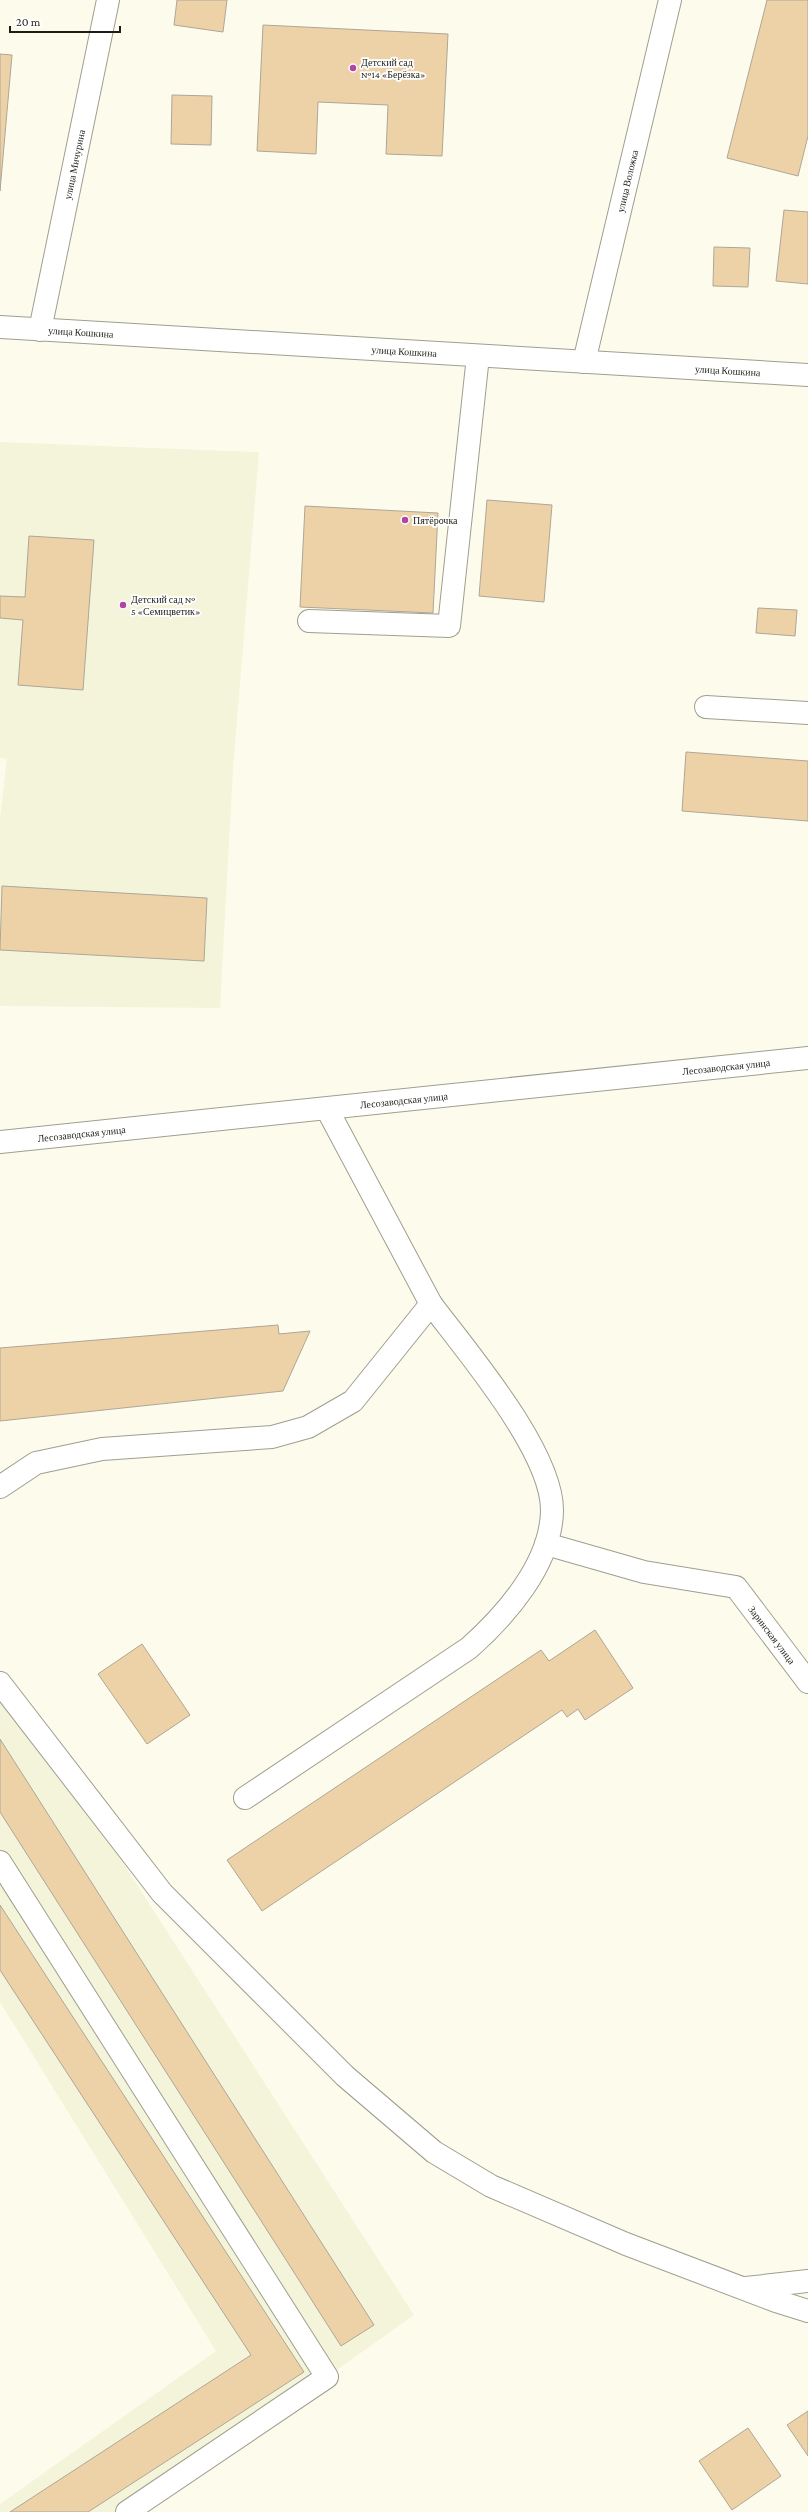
<svg xmlns="http://www.w3.org/2000/svg" width="808" height="2512" viewBox="0 0 808 2512" font-family="'Crimson Pro',serif">
  <style>
    .built { fill: #f4f4db }
    .building { fill: #edd2a7; stroke: #aea698 }
    .lines { fill: none; stroke-linecap: round; stroke-linejoin: round }
    .minor-casing { stroke: #9f9f8f; stroke-width: 24 }
    .major-casing { stroke: #9f9f8f; stroke-width: 24 }
    .minor { stroke: #fff; stroke-width: 22 }
    .major { stroke: #fff; stroke-width: 22 }
    .poi-dot { fill: #b244a3; stroke: #fff; stroke-width: 1.5 }
    .labels { text-anchor: middle; dominant-baseline: central; stroke-width: 3.5; stroke-linejoin: round; paint-order: stroke }
    .poi-label { font-size: 10px; fill: #1d1d17; stroke: #fff; text-anchor: start }
    .street-label { font-size: 10px; fill: #1d1d17; stroke: #fff }
  </style>
  <rect width="100%" height="100%" fill="#fdfcec"/>
  <g class="built">
    <path d="M0,442L259,452L233,769L220,1008L0,1006V817L7,759L0,758Z"/>
    <path d="M0,1672L414,2315L327,2377L121,2512H0V2504L216,2351L0,2002Z"/>
  </g>
  <g class="building">
    <path d="M177,0H227L223,32L174,25Z"/>
    <path d="M767,0H808V136L798,176L727,158Z"/>
    <path d="M263,25L448,34L442,156L386,154L388,105L318,102L316,154L257,151Z"/>
    <path d="M0,54L12,55L0,191Z"/>
    <path d="M172,95L212,96L211,145L171,144Z"/>
    <path d="M784,210L808,212V284L776,281Z"/>
    <path d="M714,247L750,248L748,287L713,286Z"/>
    <path d="M487,500L552,505L544,602L479,596Z"/>
    <path d="M305,506L438,513L433,613L300,607Z"/>
    <path d="M29,536L94,540L83,690L18,685L23,620L0,618V596L25,597Z"/>
    <path d="M758,608L797,610L795,636L756,633Z"/>
    <path d="M686,752L808,761V821L682,811Z"/>
    <path d="M2,886L207,898L204,961L0,950Z"/>
    <path d="M278,1325L279,1334L310,1331L283,1391L0,1421V1348Z"/>
    <path d="M595,1630L633,1688L585,1720L578,1709L567,1717L562,1710L262,1911L227,1860L541,1650L549,1661Z"/>
    <path d="M142,1644L190,1715L147,1744L98,1674Z"/>
    <path d="M0,1739L374,2325L341,2346L0,1812Z"/>
    <path d="M0,1905L304,2372L88,2512H10L251,2355L0,1970Z"/>
    <path d="M808,2411V2456L787,2425Z"/>
    <path d="M748,2428L781,2476L732,2510L699,2461Z"/>
  </g>
  <g class="lines">
    <g class="minor-casing">
      <g id="minor">
        <path id="s1" d="M40,330L108,0"/>
        <path id="s2" d="M584,362L670,0"/>
        <path d="M309,621L449,626L478,356"/>
        <path d="M706,707L808,713"/>
        <path id="s3" d="M0,1142L808,1058"/>
        <path d="M0,1487L36,1463L102,1449L272,1437L308,1427L353,1401L431,1304L327,1109"/>
        <path id="s4" d="M546,1544L644,1572L736,1587L808,1682"/>
        <path d="M0,1683L162,1893L345,2076L434,2152L491,2186L626,2244L776,2301L808,2311"/>
        <path d="M245,1798L469,1648C506,1615 551,1564 552,1511C553,1452 467,1352 431,1304"/>
        <path d="M0,1862L327,2377L127,2512"/>
        <path d="M746,2288L808,2281"/>
      </g>
    </g>
    <g class="major-casing">
      <g id="major">
        <path id="s5" d="M0,327L808,375"/>
      </g>
    </g>
    <use href="#minor" class="minor"/>
    <use href="#major" class="major"/>
  </g>
  <g class="poi-dot">
    <circle cx="353" cy="68" r="4"/>
    <circle cx="405" cy="520" r="4"/>
    <circle cx="123" cy="605" r="4"/>
  </g>
  <g class="labels">
    <g class="poi-label">
      <text x="361" y="62">Детский сад<tspan x="361" dy="12">№14 «Берёзка»</tspan></text>
      <text x="413" y="520">Пятёрочка</text>
      <text x="131" y="599">Детский сад №<tspan x="131" dy="12">5 «Семицветик»</tspan></text>
    </g>
    <g class="street-label">
      <text stroke="none"><textPath href="#s1" startOffset="169">улица Мичурина</textPath></text>
      <text stroke="none"><textPath href="#s2" startOffset="186">улица Воложка</textPath></text>
      <text stroke="none"><textPath href="#s5" startOffset="81">улица Кошкина</textPath></text>
      <text stroke="none"><textPath href="#s5" startOffset="405">улица Кошкина</textPath></text>
      <text stroke="none"><textPath href="#s5" startOffset="729">улица Кошкина</textPath></text>
      <text stroke="none"><textPath href="#s3" startOffset="730">Лесозаводская улица</textPath></text>
      <text stroke="none"><textPath href="#s3" startOffset="406">Лесозаводская улица</textPath></text>
      <text stroke="none"><textPath href="#s3" startOffset="82">Лесозаводская улица</textPath></text>
      <text stroke="none"><textPath href="#s4" startOffset="255">Заринская улица</textPath></text>
    </g>
  </g>
  <path d="M10 26v6h110v-6" fill="none" stroke="#1d1d17" stroke-width="2"/>
  <text x="16" y="26" font-size="12" fill="#1d1d17" stroke="#ffffff" stroke-width="3" paint-order="stroke">20 m</text>
</svg>
